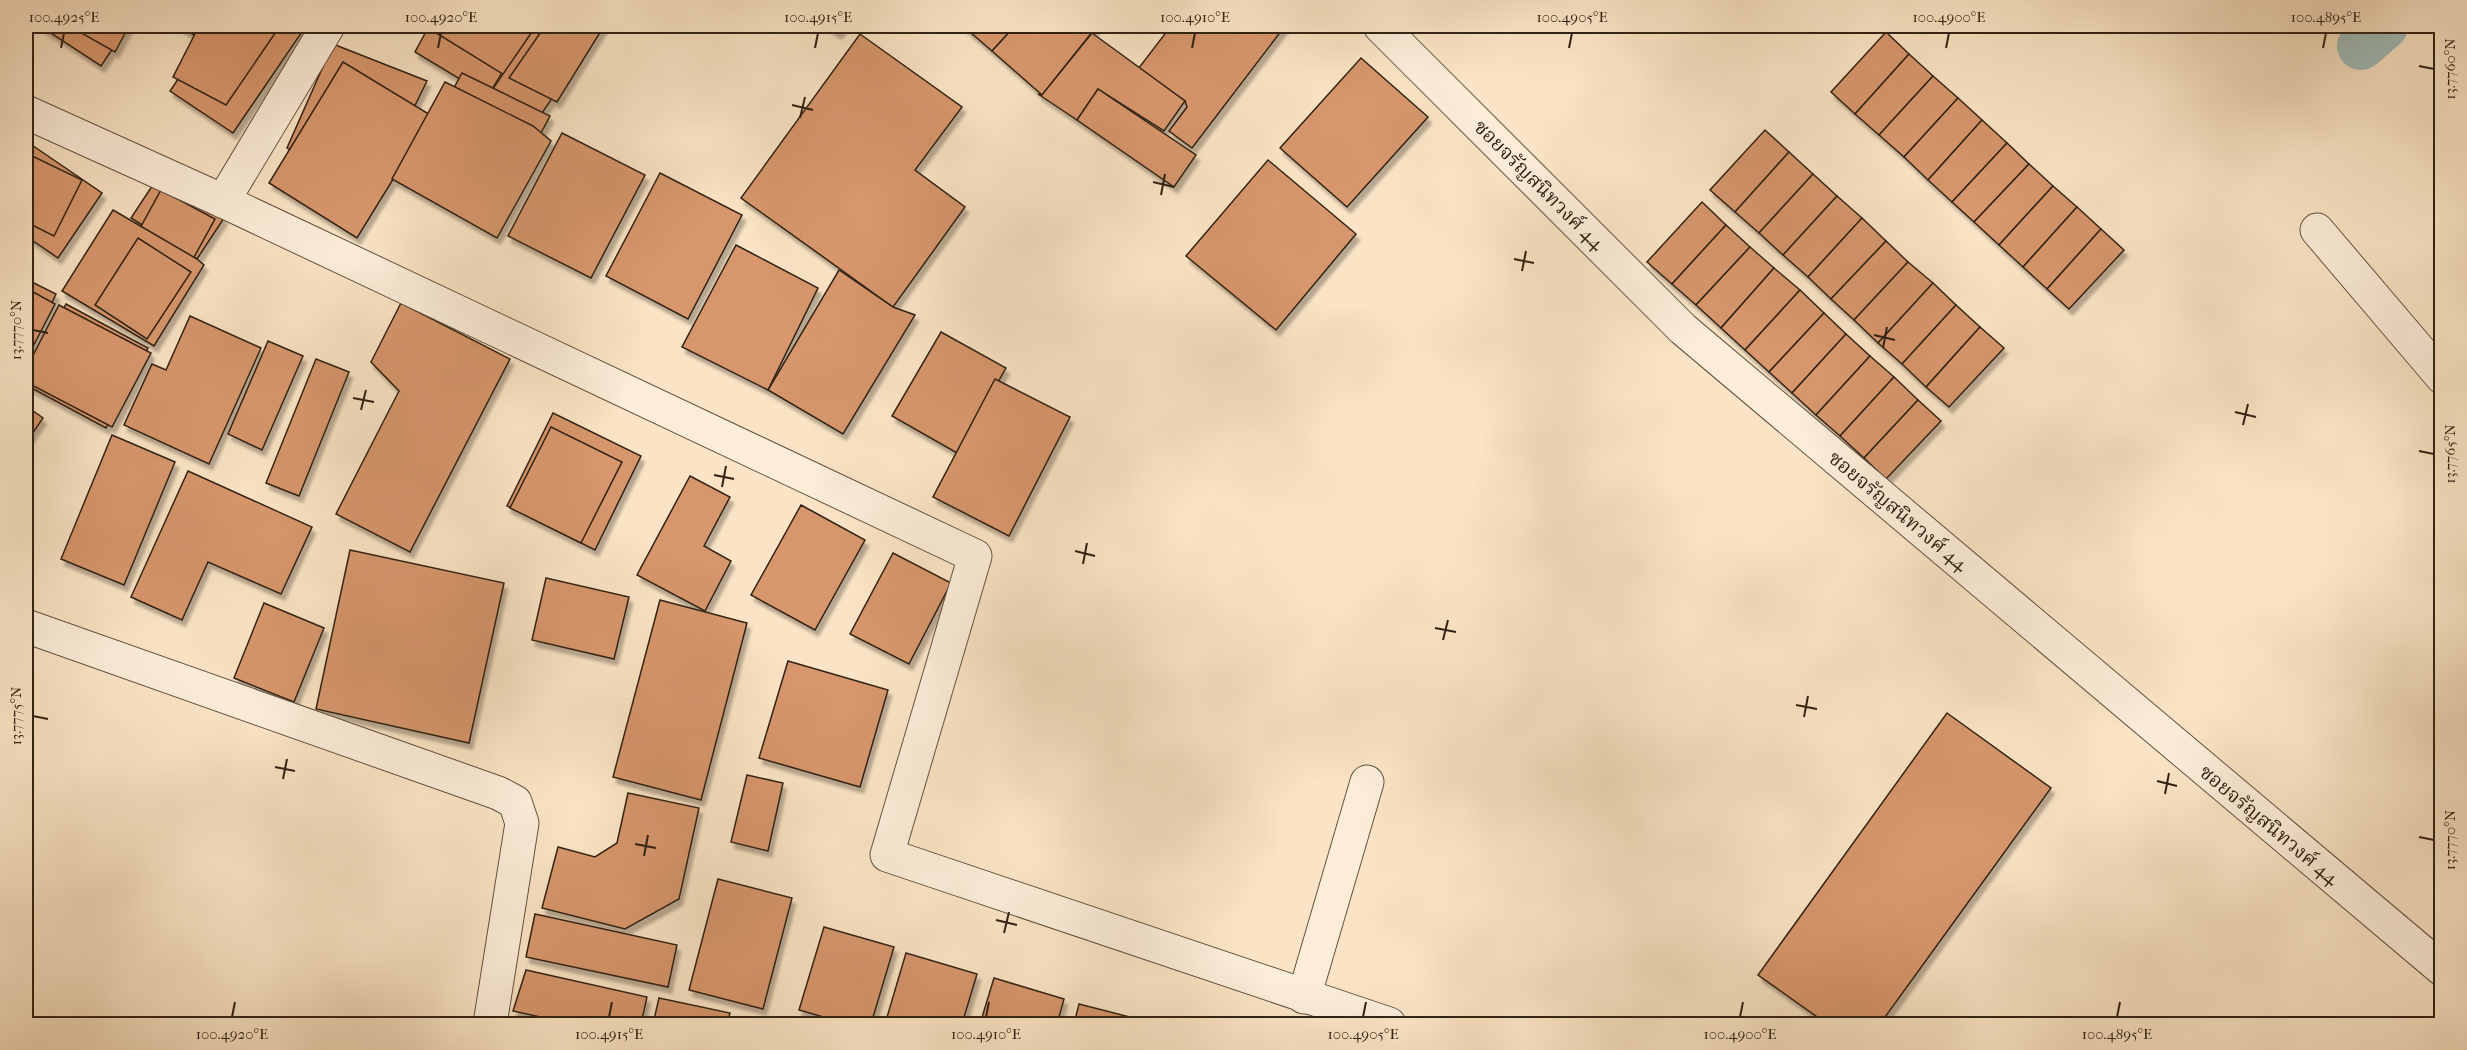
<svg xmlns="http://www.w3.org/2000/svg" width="2467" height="1050" viewBox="0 0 2467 1050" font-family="'IM FELL French Canon','Noto Serif Thai',serif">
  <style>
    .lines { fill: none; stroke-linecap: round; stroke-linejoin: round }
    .canal { stroke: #a0bdbb; stroke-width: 48 }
    .building { fill: #d7966c; stroke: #312213; stroke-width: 1.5; filter: url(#shadow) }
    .minor-casing { stroke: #635240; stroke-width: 35 }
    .minor { stroke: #fcedd9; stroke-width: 33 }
    .ticks { fill: none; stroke: #312213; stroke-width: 2 }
    .labels { text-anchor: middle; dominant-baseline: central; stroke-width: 6; stroke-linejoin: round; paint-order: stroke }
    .street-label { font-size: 20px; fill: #312213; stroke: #fcedd9 }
    .neatline { fill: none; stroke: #312213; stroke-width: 2 }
    .ticks-label { font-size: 15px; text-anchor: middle; fill: #312213 }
  </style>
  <defs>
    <filter id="shadow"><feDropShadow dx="3.5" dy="6" stdDeviation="1.5" flood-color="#0004"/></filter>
  </defs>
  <rect width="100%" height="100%" fill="#fae4c5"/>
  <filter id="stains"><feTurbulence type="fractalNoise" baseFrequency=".00333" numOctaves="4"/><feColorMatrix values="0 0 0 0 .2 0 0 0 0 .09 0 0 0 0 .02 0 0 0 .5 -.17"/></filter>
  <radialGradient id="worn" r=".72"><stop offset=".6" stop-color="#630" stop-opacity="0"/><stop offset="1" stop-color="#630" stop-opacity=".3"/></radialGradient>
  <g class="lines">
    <path class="canal" d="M2361,46L2384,26"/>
  </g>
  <g class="building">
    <path d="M40,26H128L101,66Z"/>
    <path d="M69,26H129L115,52Z"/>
    <path d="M179,26H306L233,133L170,91L204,41Z"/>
    <path d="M199,26H280L226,105L173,77Z"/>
    <path d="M429,26H530L488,96L415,52Z"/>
    <path d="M436,26H537L509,78L433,31Z"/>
    <path d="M536,26H602L533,126L488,96Z"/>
    <path d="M545,26H604L557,102L509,78Z"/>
    <path d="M827,26H844L838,33Z"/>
    <path d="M963,26H1015L992,51Z"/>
    <path d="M1015,26H1097L1042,95L992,51Z"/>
    <path d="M1171,26H1285L1192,148L1169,131L1187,107L1185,101L1138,69Z"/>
    <path d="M1886,32L1909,54L1855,114L1831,92Z"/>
    <path d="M1092,33L1185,101L1164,131L1098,89L1077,120L1038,94L1042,95Z"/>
    <path d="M860,34L962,107L915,170L965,207L893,307L741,198Z"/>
    <path d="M333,44L427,81L373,191L287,148Z"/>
    <path d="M1909,54L1933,76L1879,135L1855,114Z"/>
    <path d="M1361,58L1428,117L1347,207L1280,148Z"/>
    <path d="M343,62L432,116L357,238L269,183Z"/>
    <path d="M462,73L550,116L489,230L407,175Z"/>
    <path d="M1933,76L1958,98L1904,157L1879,135Z"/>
    <path d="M445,82L533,126L551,141L497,238L392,179Z"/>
    <path d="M1098,89L1196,155L1174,187L1077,120Z"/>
    <path d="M1958,98L1982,120L1928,180L1904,157Z"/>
    <path d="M1982,120L2007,143L1952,202L1928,180Z"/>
    <path d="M1765,130L1789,152L1735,212L1710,190Z"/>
    <path d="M562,133L645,175L591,278L508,236Z"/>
    <path d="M26,141L102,193L58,258L26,236Z"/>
    <path d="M2007,143L2029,164L1974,222L1952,202Z"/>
    <path d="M1789,152L1813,174L1759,233L1735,212Z"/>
    <path d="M26,153L82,180L54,236L26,222Z"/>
    <path d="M1268,160L1356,234L1276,330L1186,256Z"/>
    <path d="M2029,164L2053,186L1999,245L1974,222Z"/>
    <path d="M660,173L742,215L688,319L606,276Z"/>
    <path d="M1813,174L1837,196L1783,255L1759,233Z"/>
    <path d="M158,177L224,218L197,259L131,218Z"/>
    <path d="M2053,186L2077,207L2023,267L1999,245Z"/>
    <path d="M161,190L215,219L193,259L139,230Z"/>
    <path d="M1837,196L1862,218L1808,277L1783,255Z"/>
    <path d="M1702,202L1726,225L1672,284L1647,262Z"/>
    <path d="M2077,207L2101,229L2047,289L2023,267Z"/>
    <path d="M113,210L197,259L204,265L154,346L62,291Z"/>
    <path d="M1862,218L1886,241L1831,299L1808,277Z"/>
    <path d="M1726,225L1750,247L1696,305L1672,284Z"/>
    <path d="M2101,229L2124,250L2069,309L2047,289Z"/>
    <path d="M138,238L191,272L147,339L95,305Z"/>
    <path d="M1886,241L1908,262L1854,320L1831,299Z"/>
    <path d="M736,245L818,288L768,390L682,347Z"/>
    <path d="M1750,247L1774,268L1721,328L1696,305Z"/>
    <path d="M1908,262L1933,283L1878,343L1854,320Z"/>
    <path d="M1774,268L1800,290L1745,350L1721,328Z"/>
    <path d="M839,270L893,307L915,315L843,434L768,390Z"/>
    <path d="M26,279L56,294L26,358Z"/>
    <path d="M1933,283L1956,305L1902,364L1878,343Z"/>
    <path d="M26,288L55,304L26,360Z"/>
    <path d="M1800,290L1824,313L1769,372L1745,350Z"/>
    <path d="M401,303L510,359L410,552L336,514L399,391L371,362Z"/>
    <path d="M66,304L148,348L106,428L26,385V379Z"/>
    <path d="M59,305L151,353L112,427L26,382V369Z"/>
    <path d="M1956,305L1980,327L1926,387L1902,364Z"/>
    <path d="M1824,313L1846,334L1792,393L1769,372Z"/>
    <path d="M190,316L261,348L209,464L124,425L152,364L166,370Z"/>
    <path d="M1980,327L2004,348L1949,407L1926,387Z"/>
    <path d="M941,332L1006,368L957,453L892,416Z"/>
    <path d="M1846,334L1870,356L1816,415L1792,393Z"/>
    <path d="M268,341L303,356L262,450L228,434Z"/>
    <path d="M1870,356L1894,377L1840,436L1816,415Z"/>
    <path d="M316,359L349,372L299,496L266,483Z"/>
    <path d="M1894,377L1918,400L1864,458L1840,436Z"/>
    <path d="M995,379L1070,417L1009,536L933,497Z"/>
    <path d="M1918,400L1941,421L1886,479L1864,458Z"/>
    <path d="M26,406L43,418L26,443Z"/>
    <path d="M553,413L641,456L595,550L507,506Z"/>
    <path d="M551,427L622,462L581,543L510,508Z"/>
    <path d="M112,435L175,462L124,585L61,559Z"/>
    <path d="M188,471L312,527L281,594L208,562L182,620L131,597Z"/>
    <path d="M690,476L730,497L704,546L731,561L705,611L637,575Z"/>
    <path d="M801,505L865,540L815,630L751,595Z"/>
    <path d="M350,550L504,583L469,743L316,709Z"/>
    <path d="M893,553L951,583L909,664L850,634Z"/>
    <path d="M546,578L629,597L614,659L532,640Z"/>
    <path d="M660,600L747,623L701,800L613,777Z"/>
    <path d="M264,603L324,628L294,702L234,678Z"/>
    <path d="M788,661L888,690L860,787L759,758Z"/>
    <path d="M1947,713L2051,788L1880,1024H1827L1758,975Z"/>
    <path d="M747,775L783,783L768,851L731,842Z"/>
    <path d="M628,793L699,808L679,899L625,929L542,908L558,847L595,857L617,843Z"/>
    <path d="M718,879L792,898L763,1009L689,990Z"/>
    <path d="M535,914L677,945L668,987L526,957Z"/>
    <path d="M824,927L894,947L871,1024H848L799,1010Z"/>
    <path d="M906,953L977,974L962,1024H885Z"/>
    <path d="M526,970L647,997L641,1024H572L513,1011Z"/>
    <path d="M994,978L1064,999L1057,1024H980Z"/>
    <path d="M659,998L730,1013L727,1024H653Z"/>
    <path d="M1079,1004L1157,1024H1074Z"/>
  </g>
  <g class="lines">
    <g class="minor-casing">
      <g id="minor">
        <path d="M1380,26L1683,329L2442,969"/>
        <path d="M26,112L223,201L975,556L887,855L1389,1024"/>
        <path d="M223,201L328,26"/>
        <path d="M2317,230L2442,377"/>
        <path d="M26,626L498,793L515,802L522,823L490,1024"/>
        <path d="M1304,997L1367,782"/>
      </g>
    </g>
    <use href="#minor" class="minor"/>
  </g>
  <path class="ticks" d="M61,48L64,33M438,48L441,33M815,48L818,33M1192,48L1195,33M1569,48L1572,33M1946,48L1949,33M2323,48L2326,33M2419,66L2434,69M792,105L813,110M800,118L805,97M1153,182L1174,187M1161,195L1165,174M1514,259L1534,263M1522,271L1526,251M33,330L48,333M1874,335L1895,340M1883,348L1887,327M353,398L374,402M361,410L366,390M2235,412L2256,417M2243,425L2248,404M2419,451L2434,454M714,475L734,479M722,487L726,466M1075,551L1095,556M1083,564L1087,543M1435,628L1456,632M1443,640L1448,620M1796,705L1817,709M33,716L48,719M1804,717L1808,696M275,767L295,771M283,779L287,759M2157,781L2177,786M2165,794L2169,773M2419,837L2434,840M635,844L656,848M644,856L648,835M996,920L1017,925M1004,933L1009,912M232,1017L235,1002M609,1017L612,1002M986,1017L989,1002M1363,1017L1366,1002M1740,1017L1743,1002M2117,1017L2120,1002"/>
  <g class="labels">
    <g class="street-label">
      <text transform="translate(1539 185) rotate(45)">ซอยจรัญสนิทวงศ์ 44</text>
      <text transform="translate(1898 511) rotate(40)">ซอยจรัญสนิทวงศ์ 44</text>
      <text transform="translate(2269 825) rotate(40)">ซอยจรัญสนิทวงศ์ 44</text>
    </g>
  </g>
  <rect width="2467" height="1050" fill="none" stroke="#fae4c5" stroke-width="66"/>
  <rect x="33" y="33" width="2401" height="984" class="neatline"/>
  <g class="ticks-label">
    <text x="64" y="22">100.4925°E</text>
    <text x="441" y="22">100.4920°E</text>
    <text x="818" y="22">100.4915°E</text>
    <text x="1195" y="22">100.4910°E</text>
    <text x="1572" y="22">100.4905°E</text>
    <text x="1949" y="22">100.4900°E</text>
    <text x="2326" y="22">100.4895°E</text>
    <text transform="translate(2450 69) rotate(-90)" y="5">13.7760°N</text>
    <text transform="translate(16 330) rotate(-90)" y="5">13.7770°N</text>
    <text transform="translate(2450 454) rotate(-90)" y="5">13.7765°N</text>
    <text transform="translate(16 716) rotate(-90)" y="5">13.7775°N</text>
    <text transform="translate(2450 840) rotate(-90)" y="5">13.7770°N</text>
    <text x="232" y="1039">100.4920°E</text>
    <text x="609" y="1039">100.4915°E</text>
    <text x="986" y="1039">100.4910°E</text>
    <text x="1363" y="1039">100.4905°E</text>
    <text x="1740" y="1039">100.4900°E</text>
    <text x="2117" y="1039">100.4895°E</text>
  </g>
  <rect width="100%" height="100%" filter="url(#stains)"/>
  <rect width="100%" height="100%" fill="url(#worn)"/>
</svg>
